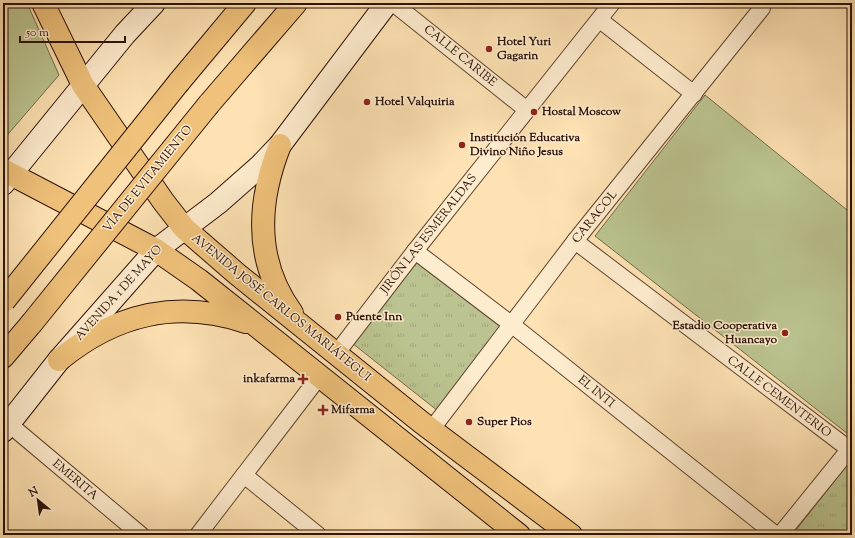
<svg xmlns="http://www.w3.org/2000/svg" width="855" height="538" viewBox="0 0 855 538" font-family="'Sorts Mill Goudy',serif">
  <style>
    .park { fill: url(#park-tufts); stroke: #746a4b }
    .garden { fill: #bbc490; stroke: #746a4b }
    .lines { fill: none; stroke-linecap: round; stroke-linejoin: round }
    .street-casing { stroke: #604531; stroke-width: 18 }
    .secondary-casing { stroke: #2c1106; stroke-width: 24 }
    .primary-casing { stroke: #2c1106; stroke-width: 24 }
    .highway-casing { stroke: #2c1106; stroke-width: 24 }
    .street { stroke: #feecce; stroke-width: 16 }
    .secondary { stroke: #feecce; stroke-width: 22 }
    .primary { stroke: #efc17a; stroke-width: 22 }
    .highway { stroke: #efc17a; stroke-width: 22 }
    .highway-bridge-casing { stroke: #2c1106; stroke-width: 24; stroke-linecap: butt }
    .highway-bridge { stroke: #efc17a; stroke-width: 22 }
    .poi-dot { fill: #8f2418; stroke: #feecce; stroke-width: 1.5 }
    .labels { text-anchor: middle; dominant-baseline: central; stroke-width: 3; stroke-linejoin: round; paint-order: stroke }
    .poi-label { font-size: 12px; font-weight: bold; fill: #2c1106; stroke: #feecce; text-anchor: start }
    .street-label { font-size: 12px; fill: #2c1106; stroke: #feecce }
  </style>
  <defs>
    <pattern id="park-tufts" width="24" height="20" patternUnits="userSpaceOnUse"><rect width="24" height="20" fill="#bbc490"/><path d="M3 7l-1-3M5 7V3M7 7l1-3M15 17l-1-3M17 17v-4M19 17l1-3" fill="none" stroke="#a1a77b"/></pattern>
  </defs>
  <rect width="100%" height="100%" fill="#fee2b3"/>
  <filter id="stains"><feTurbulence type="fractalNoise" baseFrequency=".005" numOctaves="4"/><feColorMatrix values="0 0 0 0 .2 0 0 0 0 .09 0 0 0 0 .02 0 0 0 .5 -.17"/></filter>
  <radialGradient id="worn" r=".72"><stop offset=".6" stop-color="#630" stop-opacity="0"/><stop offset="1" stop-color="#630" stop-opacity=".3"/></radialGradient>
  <g class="park">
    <path d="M418,257L507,325L438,411L352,343Z"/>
    <path d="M852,459V535H792Z"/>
  </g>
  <g class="garden">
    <path d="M3,3H27L59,75L3,140Z"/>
    <path d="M705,95L852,214V429L848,434L595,236Z"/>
  </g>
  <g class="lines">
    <g class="street-casing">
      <g id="street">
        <path d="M393,3L527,110"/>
        <path d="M600,20L694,94"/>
        <path d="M575,241L849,449"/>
        <path d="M415,251L511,324L776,535"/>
        <path d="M336,354L415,251L612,3"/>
        <path d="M9,424L141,535"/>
        <path d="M431,430L575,241L762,8"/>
        <path d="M244,475L318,535"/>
        <path d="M198,535L319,377"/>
        <path d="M780,535L852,446"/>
      </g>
    </g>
    <g class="secondary-casing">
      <g id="secondary">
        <path d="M3,184L125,34L154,3"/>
        <path d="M3,431L59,360L156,250L218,203L260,166L280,145L387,3"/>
      </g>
    </g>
    <g class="primary-casing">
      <g id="primary">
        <path d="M43,3L83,85L163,201L184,228L237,274L421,422L571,535"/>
        <path d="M280,145C257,203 254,261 292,313"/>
        <path d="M3,170L156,250L199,280L519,535"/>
        <path d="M59,360C115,314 176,299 246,322"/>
      </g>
    </g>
    <g class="highway-casing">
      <g id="highway">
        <path d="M179,82L245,3"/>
        <path d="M209,104L296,3"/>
        <path d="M3,357L31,324"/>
      </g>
    </g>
    <use href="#street" class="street"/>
    <use href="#secondary" class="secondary"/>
    <use href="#primary" class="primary"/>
    <use href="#highway" class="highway"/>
    <g class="highway-bridge-casing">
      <g id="highway-bridge">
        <path d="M4,301L179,82"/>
        <path d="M31,324L209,104"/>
      </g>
    </g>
    <use href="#highway-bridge" class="highway-bridge"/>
  </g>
  <g class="poi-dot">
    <circle cx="489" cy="49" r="4"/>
    <circle cx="367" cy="102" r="4"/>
    <circle cx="534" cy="112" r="4"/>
    <circle cx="462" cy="145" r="4"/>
    <circle cx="338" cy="317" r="4"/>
    <circle cx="785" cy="333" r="4"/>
    <path d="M301 373h4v4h4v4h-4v4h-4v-4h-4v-4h4z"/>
    <path d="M321 404h4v4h4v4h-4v4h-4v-4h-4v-4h4z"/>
    <circle cx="469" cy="422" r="4"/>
  </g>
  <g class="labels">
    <g class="poi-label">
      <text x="497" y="42">Hotel Yuri<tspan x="497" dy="14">Gagarin</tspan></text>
      <text x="375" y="102">Hotel Valquiria</text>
      <text x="542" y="112">Hostal Moscow</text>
      <text x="470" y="138">Institución Educativa<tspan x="470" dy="14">Divino Niño Jesus</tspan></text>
      <text x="346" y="317">Puente Inn</text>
      <text x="777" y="326" text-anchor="end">Estadio Cooperativa<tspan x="777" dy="14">Huancayo</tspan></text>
      <text x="295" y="379" text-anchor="end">inkafarma</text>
      <text x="331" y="410">Mifarma</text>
      <text x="477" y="422">Super Pios</text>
    </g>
    <g class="street-label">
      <text transform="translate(460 56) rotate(39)">CALLE CARIBE</text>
      <text transform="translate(148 179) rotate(-51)">VÍA DE EVITAMIENTO</text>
      <text transform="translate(595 217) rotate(-51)">CARACOL</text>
      <text transform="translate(429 234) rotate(-52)">JIRÓN LAS ESMERALDAS</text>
      <text transform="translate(119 293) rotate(-48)">AVENIDA 1 DE MAYO</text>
      <text transform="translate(281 308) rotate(39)">AVENIDA JOSÉ CARLOS MARIÁTEGUI</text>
      <text transform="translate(596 392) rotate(39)">EL INTI</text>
      <text transform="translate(779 397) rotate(37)">CALLE CEMENTERIO</text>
      <text transform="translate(75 480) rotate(40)">EMERITA</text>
    </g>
  </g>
  <rect width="855" height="538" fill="none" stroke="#fee2b3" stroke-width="16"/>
  <rect x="4" y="4" width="847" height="530" fill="none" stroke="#2c1106" stroke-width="2"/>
  <rect x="8" y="8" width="839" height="522" fill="none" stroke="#2c1106"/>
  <g transform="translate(38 500) rotate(331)" stroke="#feecce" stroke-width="3" paint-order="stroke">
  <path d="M0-3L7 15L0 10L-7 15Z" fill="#2c1106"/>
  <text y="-6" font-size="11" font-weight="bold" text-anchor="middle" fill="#2c1106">N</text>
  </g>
  <path d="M20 36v6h105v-6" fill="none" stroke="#2c1106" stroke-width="2"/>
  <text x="26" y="36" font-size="12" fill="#2c1106" stroke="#feecce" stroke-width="3" paint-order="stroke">50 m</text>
  <rect width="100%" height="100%" filter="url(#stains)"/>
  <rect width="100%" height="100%" fill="url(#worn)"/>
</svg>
